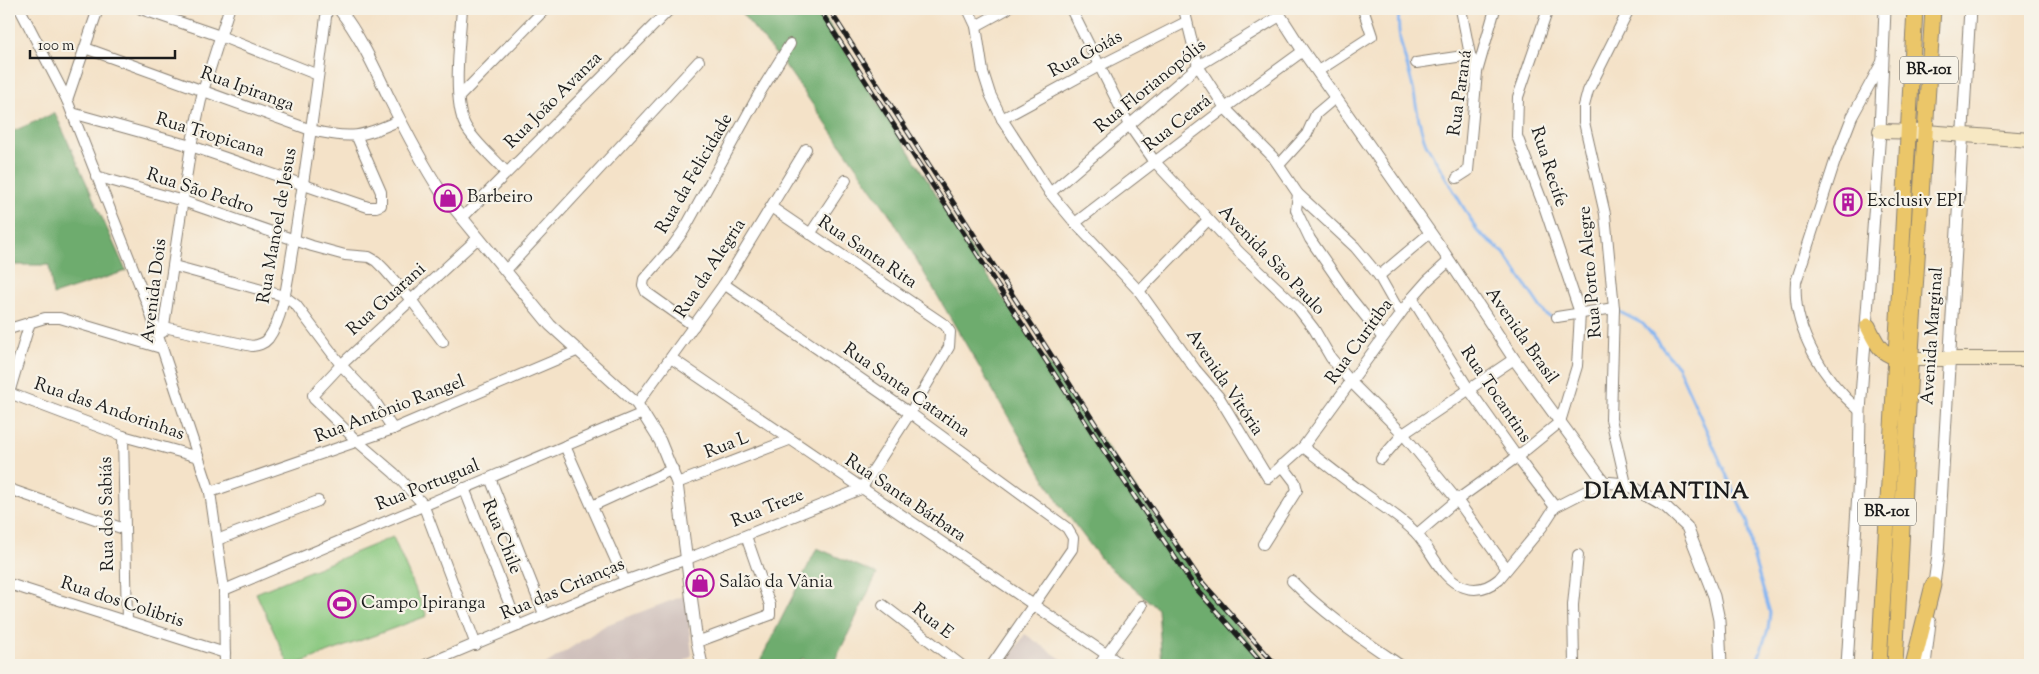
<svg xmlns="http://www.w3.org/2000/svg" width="2039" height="674" viewBox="0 0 2039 674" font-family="'Sorts Mill Goudy',serif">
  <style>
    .industrial { fill: #cfc0bb }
    .green { fill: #89c87f; stroke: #52724e }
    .forest { fill: #6eac6e; stroke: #456445 }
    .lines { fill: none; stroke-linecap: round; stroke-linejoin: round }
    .stream { stroke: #86b6f1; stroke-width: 3 }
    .minor-casing { stroke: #887f72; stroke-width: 12 }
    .tertiary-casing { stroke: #887f72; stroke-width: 13 }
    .secondary-casing { stroke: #887f72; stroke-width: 16 }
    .primary-casing { stroke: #887f72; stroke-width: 17 }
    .minor { stroke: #fff; stroke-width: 10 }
    .tertiary { stroke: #fff; stroke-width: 11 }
    .secondary { stroke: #f7e8c3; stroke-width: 14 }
    .primary { stroke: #ebc669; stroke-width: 15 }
    .rail-casing { stroke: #1c1c1c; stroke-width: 5 }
    .rail { stroke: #f7f3e8; stroke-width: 3; stroke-dasharray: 9; stroke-linecap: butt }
    .labels { text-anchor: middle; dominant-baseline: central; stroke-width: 4.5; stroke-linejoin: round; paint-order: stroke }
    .shield { fill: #f7f3e8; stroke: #5e5c59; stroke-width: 1 }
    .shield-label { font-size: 16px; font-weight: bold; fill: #1c1c1c }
    .street-label { font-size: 18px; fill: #1c1c1c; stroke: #f7f3e8 }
    .poi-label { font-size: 18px; fill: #1c1c1c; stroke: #f7f3e8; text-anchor: start }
    .district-label { font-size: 22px; font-weight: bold; letter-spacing: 1px; fill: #1c1c1c; stroke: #f7f3e8 }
  </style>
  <rect width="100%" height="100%" fill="#f7f3e8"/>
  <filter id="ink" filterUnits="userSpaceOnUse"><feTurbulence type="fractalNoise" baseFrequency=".02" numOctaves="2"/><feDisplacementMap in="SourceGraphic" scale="10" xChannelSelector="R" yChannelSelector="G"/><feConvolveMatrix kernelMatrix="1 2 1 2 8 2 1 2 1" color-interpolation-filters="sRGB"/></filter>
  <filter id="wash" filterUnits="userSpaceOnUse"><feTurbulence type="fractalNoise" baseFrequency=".0096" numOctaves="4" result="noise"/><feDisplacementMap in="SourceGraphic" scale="20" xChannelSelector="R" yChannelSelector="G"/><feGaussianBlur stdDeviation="1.12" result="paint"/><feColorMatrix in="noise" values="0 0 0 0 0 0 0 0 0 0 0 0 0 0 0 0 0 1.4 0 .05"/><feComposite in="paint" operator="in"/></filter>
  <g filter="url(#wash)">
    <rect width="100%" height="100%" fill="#f4e2c8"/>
    <g class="industrial">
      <path d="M686,595L692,655L680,665H544L606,625Z"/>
      <path d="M1025,634L1070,665H1004Z"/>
    </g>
    <path class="green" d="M393,537L427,616L294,665H289L256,593Z"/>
    <g class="forest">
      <path d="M738,9H819L991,281L1199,580L1270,665H1162L1158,609L1104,563L1060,505L892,218L787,68Z"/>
      <path d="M55,113L126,271L53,295L49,265H9V133Z"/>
      <path d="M817,548L877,574L833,665H812L802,658L798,665H758Z"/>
    </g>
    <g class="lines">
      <g class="stream">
        <path d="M1397,9L1399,11C1396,39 1406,58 1412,84C1417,104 1418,125 1426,144L1478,232L1504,253L1545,314L1555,319"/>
        <path d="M1618,311L1643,324L1678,367L1748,523L1754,559L1770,613L1768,629L1758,659"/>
      </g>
    </g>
  </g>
  <g filter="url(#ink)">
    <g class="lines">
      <g class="minor-casing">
        <g id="minor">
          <path d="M20,9L67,100L148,306L210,492L224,590L225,665"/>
          <path d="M141,9L220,36L318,75"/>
          <path d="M462,9C460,38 452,100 465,125C473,141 494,158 506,172"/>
          <path d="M968,9L976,26L983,72L990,94L1002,119L1050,193L1075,223L1139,291L1195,369L1219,397L1268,478L1303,447L1412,298L1427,281L1449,261"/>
          <path d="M1071,9L1129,125L1155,162L1239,252L1297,307L1314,329L1331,358L1351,382L1403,434L1457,500L1507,569"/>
          <path d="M1184,9L1198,66L1225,108L1273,157L1298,194L1355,247L1379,276L1400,313"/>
          <path d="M1461,9L1470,55L1477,72"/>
          <path d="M976,26L1007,9"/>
          <path d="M85,48L311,130C352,140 362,137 400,120"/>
          <path d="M1416,63L1470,55"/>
          <path d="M1318,71L1372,36L1363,9"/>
          <path d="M459,97L545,9"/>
          <path d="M67,100L98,9"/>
          <path d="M72,113L191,146L368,207H376L381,205V192L357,137"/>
          <path d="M1002,119L1099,66L1186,22"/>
          <path d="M1279,165L1307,134L1316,114L1335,98"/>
          <path d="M96,176L183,201L312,246L345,255L369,257L376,261L385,270L412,301L443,342"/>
          <path d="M1457,178L1468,171L1477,72L1495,9"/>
          <path d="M1050,193L1198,66L1280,16"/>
          <path d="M1298,194L1296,210L1310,239L1350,297L1382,337"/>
          <path d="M462,218L670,9"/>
          <path d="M1075,223L1225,108L1303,51"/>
          <path d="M810,234L846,180"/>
          <path d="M174,266L284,296L296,305L341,365L374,400L393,429"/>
          <path d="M506,270L699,61"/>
          <path d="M1379,276L1430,233"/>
          <path d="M724,284L910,413L1067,528L1073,538L1072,549L992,665"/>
          <path d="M1139,291L1208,220"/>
          <path d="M1412,298L1468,388L1517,457L1555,507"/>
          <path d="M1557,317L1614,308"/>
          <path d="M694,326L646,292L643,285L644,279L672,247L684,230L759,94L790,44"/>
          <path d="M164,327L252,346C258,345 264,344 268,339C285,316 288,274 293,247C306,168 317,88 327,9"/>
          <path d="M9,329L45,318H60L161,348"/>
          <path d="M163,332L191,146L203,91L229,9"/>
          <path d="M671,358L1122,665"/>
          <path d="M9,393L123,436L198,457"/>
          <path d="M9,393L30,322"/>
          <path d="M637,404L724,284L806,149"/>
          <path d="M1860,411C1825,381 1792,330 1796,282L1835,161L1852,117L1882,62"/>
          <path d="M123,436L127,621"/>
          <path d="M565,446L625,581"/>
          <path d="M1303,447C1322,461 1341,477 1361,491C1380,505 1399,516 1416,533C1431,549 1441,580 1464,587C1477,592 1488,588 1499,579L1542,527L1555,507L1604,482"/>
          <path d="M1381,459L1403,434L1514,359"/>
          <path d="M490,478L544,614"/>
          <path d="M677,483L789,440"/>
          <path d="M1626,484L1611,419L1614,308L1605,214L1584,122V106L1588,91L1629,9"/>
          <path d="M464,488L518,626"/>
          <path d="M9,489L124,529"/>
          <path d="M210,492L393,429L579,350"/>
          <path d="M592,506L673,469"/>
          <path d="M1417,534L1457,500L1517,457L1560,422L1577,366L1580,313L1545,209L1517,136L1518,97L1548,9"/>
          <path d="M217,540L318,501"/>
          <path d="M1263,544L1297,490L1295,482L1282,465"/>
          <path d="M1292,581C1324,614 1362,639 1400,665"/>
          <path d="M9,584L225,653"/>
          <path d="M224,590L643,413"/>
          <path d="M883,605L961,665"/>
          <path d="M697,642L770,615V605L746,536"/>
          <path d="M476,645L423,504L394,473L358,442L314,399L313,395L341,365L478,238"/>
          <path d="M425,665L625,581L687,559L861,489L910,413L949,347L950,332L945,325L771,207"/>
          <path d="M1099,665L1142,606"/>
          <path d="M1574,665L1573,605L1578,555"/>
        </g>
      </g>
      <g class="tertiary-casing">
        <g id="tertiary">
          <path d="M339,9C361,37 375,69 390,100C406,132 422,163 441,192L550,325L637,404L660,441L677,483L697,642L702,665"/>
          <path d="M1276,9L1303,51L1441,248L1514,359L1604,482L1626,484L1666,507L1687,527L1714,596L1719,620L1721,665"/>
          <path d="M1933,591L1938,555L1970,9"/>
          <path d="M1847,665L1859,476L1860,411L1880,131L1885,9"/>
          <path d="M1925,665L1930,622"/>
        </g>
      </g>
      <g class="secondary-casing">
        <g id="secondary">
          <path d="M1880,131L1926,132L2030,140"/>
          <path d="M1911,359H2030"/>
        </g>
      </g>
      <g class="primary-casing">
        <g id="primary">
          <path d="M1868,326C1877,345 1881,356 1904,359"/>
          <path d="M1879,665L1915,9"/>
          <path d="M1895,665L1910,368L1933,9"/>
          <path d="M1913,665L1933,585"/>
        </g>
      </g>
      <use href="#minor" class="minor"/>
      <use href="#tertiary" class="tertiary"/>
      <use href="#secondary" class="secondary"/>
      <use href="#primary" class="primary"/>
      <g class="rail-casing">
        <g id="rail">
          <path d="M819,9L1108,457L1194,586L1264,665"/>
          <path d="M829,9L1114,453L1201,581L1276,665"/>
        </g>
      </g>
      <use href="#rail" class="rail"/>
    </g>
  </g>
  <defs>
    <g id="shop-ring" transform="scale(1.4375)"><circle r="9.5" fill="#f7f3e8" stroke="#b5179e" stroke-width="1.5"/><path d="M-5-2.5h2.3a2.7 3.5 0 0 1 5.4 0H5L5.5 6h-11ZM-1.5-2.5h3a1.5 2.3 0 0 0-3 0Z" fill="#b5179e"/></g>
    <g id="building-ring" transform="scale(1.4375)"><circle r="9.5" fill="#f7f3e8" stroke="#b5179e" stroke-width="1.5"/><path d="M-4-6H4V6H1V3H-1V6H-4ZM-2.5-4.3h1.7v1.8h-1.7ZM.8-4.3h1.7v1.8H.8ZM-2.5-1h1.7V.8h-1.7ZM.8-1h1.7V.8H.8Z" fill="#b5179e"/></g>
    <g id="stadium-ring" transform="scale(1.4375)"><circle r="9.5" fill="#f7f3e8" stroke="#b5179e" stroke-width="1.5"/><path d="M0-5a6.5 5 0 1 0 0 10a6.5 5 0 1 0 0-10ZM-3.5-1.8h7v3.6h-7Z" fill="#b5179e"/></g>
  </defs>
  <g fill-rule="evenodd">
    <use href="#shop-ring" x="448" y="198"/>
    <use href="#building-ring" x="1848" y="202"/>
    <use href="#shop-ring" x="700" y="583"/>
    <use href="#stadium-ring" x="342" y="604"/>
  </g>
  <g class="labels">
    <g class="shield">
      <rect x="1900" y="56.5" width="58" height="27" rx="4"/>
      <rect x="1858" y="498.5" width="58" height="27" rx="4"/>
    </g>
    <g class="shield-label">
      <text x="1929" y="70">BR-101</text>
      <text x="1887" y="512">BR-101</text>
    </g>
    <g class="street-label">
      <text transform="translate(1086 55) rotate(-28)">Rua Goiás</text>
      <text transform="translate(1151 87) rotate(-39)">Rua Florianopólis</text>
      <text transform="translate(247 90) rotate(20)">Rua Ipiranga</text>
      <text transform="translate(1461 93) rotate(-82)">Rua Paraná</text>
      <text transform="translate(554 101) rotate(-45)">Rua João Avanza</text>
      <text transform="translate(1178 124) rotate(-38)">Rua Ceará</text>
      <text transform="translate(210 136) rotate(17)">Rua Tropicana</text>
      <text transform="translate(1548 167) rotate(72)">Rua Recife</text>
      <text transform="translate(695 174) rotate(-60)">Rua da Felicidade</text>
      <text transform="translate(200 192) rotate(18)">Rua São Pedro</text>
      <text transform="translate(278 226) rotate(-80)">Rua Manoel de Jesus</text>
      <text transform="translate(867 253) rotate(34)">Rua Santa Rita</text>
      <text transform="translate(1271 261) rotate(46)">Avenida São Paulo</text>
      <text transform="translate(711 269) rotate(-57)">Rua da Alegria</text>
      <text transform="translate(1591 272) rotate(-95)">Rua Porto Alegre</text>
      <text transform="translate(155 291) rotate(-83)">Avenida Dois</text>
      <text transform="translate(387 300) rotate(-42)">Rua Guarani</text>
      <text transform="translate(1521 336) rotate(55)">Avenida Brasil</text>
      <text transform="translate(1933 336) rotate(-86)">Avenida Marginal</text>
      <text transform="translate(1360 342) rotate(-54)">Rua Curitiba</text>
      <text transform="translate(1224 383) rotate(56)">Avenida Vitória</text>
      <text transform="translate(906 391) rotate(35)">Rua Santa Catarina</text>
      <text transform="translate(1495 395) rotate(56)">Rua Tocantins</text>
      <text transform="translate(109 410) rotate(19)">Rua das Andorinhas</text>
      <text transform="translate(390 410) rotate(-21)">Rua Antônio Rangel</text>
      <text transform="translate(727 446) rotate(-21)">Rua L</text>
      <text transform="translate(428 486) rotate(-22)">Rua Portugual</text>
      <text transform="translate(905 499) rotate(34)">Rua Santa Bárbara</text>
      <text transform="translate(768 509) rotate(-22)">Rua Treze</text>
      <text transform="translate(108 514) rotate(-91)">Rua dos Sabiás</text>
      <text transform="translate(501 537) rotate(68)">Rua Chile</text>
      <text transform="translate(563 590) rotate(-23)">Rua das Crianças</text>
      <text transform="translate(122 603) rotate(18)">Rua dos Colibris</text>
      <text transform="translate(932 622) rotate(38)">Rua E</text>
    </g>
    <g class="poi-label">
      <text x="467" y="198">Barbeiro</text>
      <text x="1867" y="202">Exclusiv EPI</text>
      <text x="719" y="583">Salão da Vânia</text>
      <text x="361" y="604">Campo Ipiranga</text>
    </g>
    <g class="district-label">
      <text x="1667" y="493">DIAMANTINA</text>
    </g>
  </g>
  <rect width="2039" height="674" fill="none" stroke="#f7f3e8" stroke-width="30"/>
  <path d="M30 50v8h145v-8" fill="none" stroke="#1c1c1c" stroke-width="2.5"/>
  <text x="38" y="50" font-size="15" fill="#1c1c1c" stroke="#f7f3e8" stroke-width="4" paint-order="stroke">100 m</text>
</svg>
